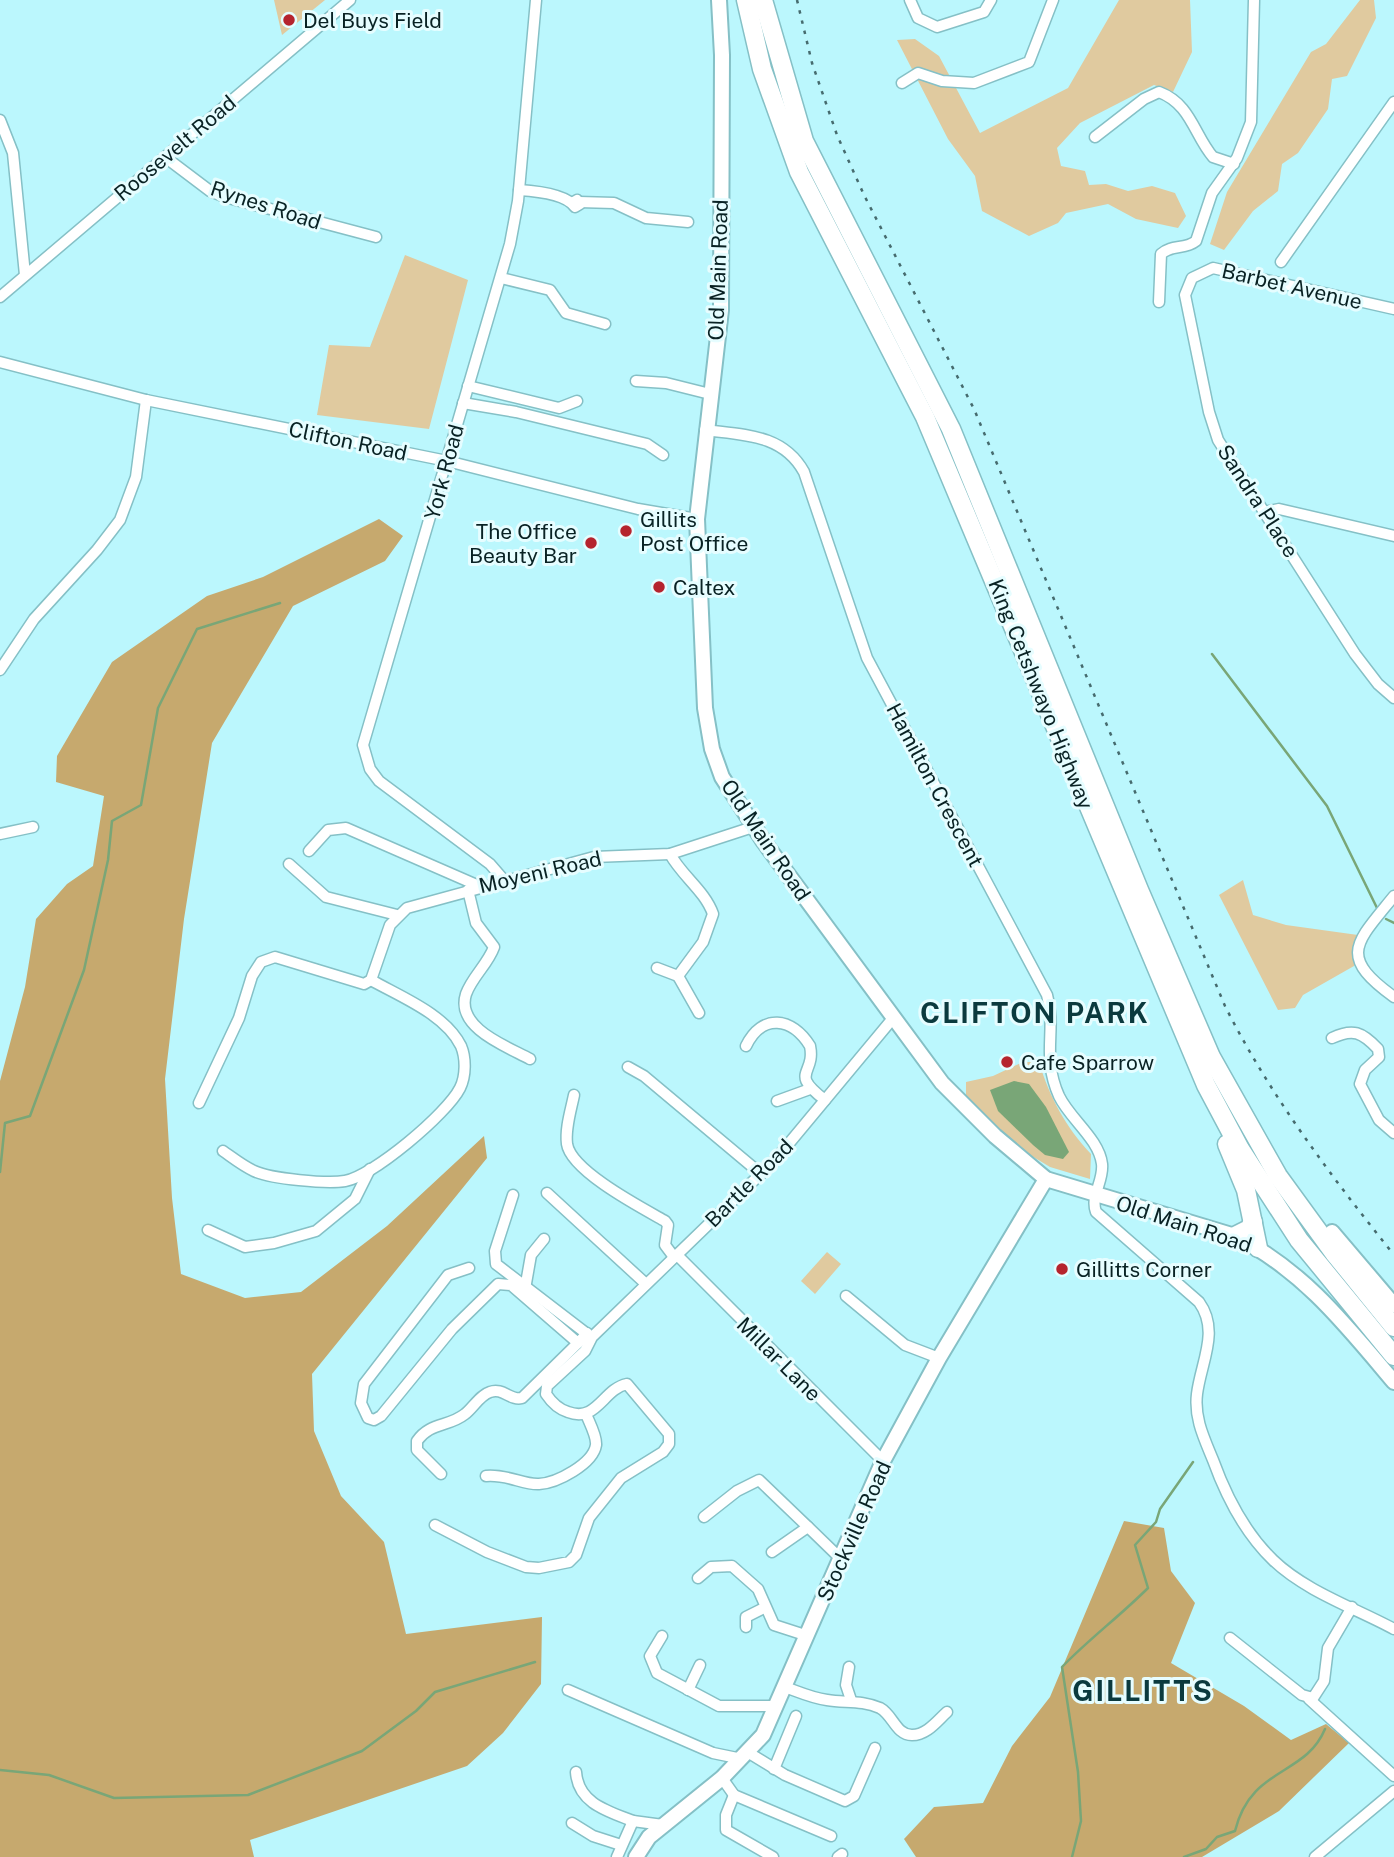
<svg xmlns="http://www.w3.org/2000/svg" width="1394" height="1857" viewBox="0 0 1394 1857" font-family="'Public Sans',sans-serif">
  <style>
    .green { fill: #e0ca9f }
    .forest { fill: #c6a96e }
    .water { fill: #79a677 }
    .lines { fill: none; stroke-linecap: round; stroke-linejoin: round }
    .stream { stroke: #79a677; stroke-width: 2.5 }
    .street-casing { stroke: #85c0c6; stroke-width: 13 }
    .secondary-casing { stroke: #85c0c6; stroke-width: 18 }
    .highway-casing { stroke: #85c0c6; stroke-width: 21 }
    .street { stroke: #fff; stroke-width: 10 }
    .secondary { stroke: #fff; stroke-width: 14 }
    .highway { stroke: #fff; stroke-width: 18 }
    .rail { stroke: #466b6e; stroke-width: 2.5; stroke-dasharray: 3.5 7; stroke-linecap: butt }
    .poi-dot { fill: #b5242e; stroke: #e6fdff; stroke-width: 2.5 }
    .labels { text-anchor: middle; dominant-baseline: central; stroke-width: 6; stroke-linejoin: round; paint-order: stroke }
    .poi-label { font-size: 21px; fill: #092224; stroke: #e6fdff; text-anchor: start }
    .street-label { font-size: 21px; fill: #092224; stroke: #e6fdff }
    .district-label { font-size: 28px; font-weight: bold; letter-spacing: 2px; fill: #0b3a3e; stroke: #e6fdff }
  </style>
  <rect width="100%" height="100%" fill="#bbf7fd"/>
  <g class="green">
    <path d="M274,0H325L282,35Z"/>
    <path d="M1119,0H1190L1192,52L1173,92L1154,85L1080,123L1057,148L1061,166L1085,171L1089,185L1106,184L1128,191L1152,186L1175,193L1186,216L1178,228L1136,219L1108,204L1066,213L1058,223L1029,236L982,211L975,176L948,139L897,40L915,39L939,56L980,133L1068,88Z"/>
    <path d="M1360,0H1374L1376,18L1347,76L1332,79L1328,109L1298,153L1282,164L1278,191L1253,211L1224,250L1210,244L1227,192L1311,52L1326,44Z"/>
    <path d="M405,255L468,280L429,429L317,415L329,345L370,347Z"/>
    <path d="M1243,880L1253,915L1286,925L1358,935L1354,945V966L1303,995L1295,1008L1278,1010L1219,895Z"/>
    <path d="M1023,1062H1039C1050,1098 1065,1126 1091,1154L1090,1179L1050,1167L1007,1141L966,1097V1082L993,1076Z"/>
    <path d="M827,1252L841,1264L815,1294L801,1281Z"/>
  </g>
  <g class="forest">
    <path d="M379,519L403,536L385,561L293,606L212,743L184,919L165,1079L172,1198L181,1274L245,1298L301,1292L387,1226L484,1136L487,1158L312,1374L314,1431L341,1496L384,1542L406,1634L542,1617L541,1684L503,1733L467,1766L250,1840L254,1857H0V1081L25,987L36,919L67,884L93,866L104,796L56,782L57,756L112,662L207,596L263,577Z"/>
    <path d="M1124,1521L1164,1528L1171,1571L1195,1603L1171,1663L1244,1706L1291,1740L1326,1724L1349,1743L1279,1811L1202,1857H916L904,1839L934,1807L983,1803L1012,1746L1050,1697Z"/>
  </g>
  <path class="water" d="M1014,1081L1029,1084L1046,1107L1069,1152L1063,1159L1045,1155L1033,1145L998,1111L990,1090Z"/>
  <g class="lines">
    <g class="stream">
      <path d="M1212,654L1327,806L1378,910"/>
      <path d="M1386,919L1394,923"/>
      <path d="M0,1172L5,1123L30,1116L84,970L108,860L112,821L141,805L158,708L197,629L280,603"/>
      <path d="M0,1770L49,1775L114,1798L248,1795L362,1751L416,1711L435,1692L535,1662"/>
      <path d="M1072,1857L1081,1821L1078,1772L1062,1667C1089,1639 1120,1616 1148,1588L1135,1545L1156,1522L1160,1509L1193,1462"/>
      <path d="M1184,1857L1206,1849L1217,1837L1235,1831C1251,1766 1305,1777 1325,1729"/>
    </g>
    <g class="street-casing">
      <g id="street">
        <path d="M910,0L918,18L937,27L984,12L991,0"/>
        <path d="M902,83L918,73L942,81L974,83L1029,62L1053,0"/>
        <path d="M0,120L13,153L25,275"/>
        <path d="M1095,137L1144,99L1159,92C1191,104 1194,135 1213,157L1234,164"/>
        <path d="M165,157L210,191L225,197L376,237"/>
        <path d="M519,190C535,191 566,194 575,207L580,204L577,200L572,203"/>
        <path d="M579,202L614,203L646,218L688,222"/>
        <path d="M1281,262L1394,102"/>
        <path d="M501,278L550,290L566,313L605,324"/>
        <path d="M0,297L350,0"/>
        <path d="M1159,302L1161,254C1172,244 1185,250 1196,241L1212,193L1237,158L1251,122L1254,0"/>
        <path d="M1394,309L1213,268L1192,278L1185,295L1209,412L1218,440L1355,654L1378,684L1394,698"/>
        <path d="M0,362L146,400L447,461L638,509L697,519"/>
        <path d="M636,381L666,383L710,394"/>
        <path d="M468,386L559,408L577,401"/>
        <path d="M463,403L516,412L647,444L663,455"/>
        <path d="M705,430C744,435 783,434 804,472L867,658L1047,995C1057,1030 1041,1056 1059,1096C1070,1119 1099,1139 1102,1164C1104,1181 1090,1196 1096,1212L1199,1302C1220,1331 1201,1362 1197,1394C1194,1418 1204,1438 1213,1460C1226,1496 1246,1534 1273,1560C1305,1591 1355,1608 1394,1629"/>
        <path d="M1264,512L1279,509L1394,536"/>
        <path d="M0,670L34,619L97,550L120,520L136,477L146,400"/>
        <path d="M0,834L33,827"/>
        <path d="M309,851L328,830L346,828L479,886"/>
        <path d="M670,854C682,876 705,891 713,914L703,942L678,976L699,1013"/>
        <path d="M289,864L326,897L397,915"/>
        <path d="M503,879L490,864L379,781L370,769L363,745L510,244L518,201L536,0"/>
        <path d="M468,890L476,923L494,947C488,964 472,977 466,994C455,1028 508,1047 530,1059"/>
        <path d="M1394,896C1356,943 1337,956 1394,997"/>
        <path d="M657,968L678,976"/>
        <path d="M1332,1038C1353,1028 1362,1032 1378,1049L1379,1057L1365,1070L1360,1084L1379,1120L1394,1133"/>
        <path d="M746,1046C762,1013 792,1017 810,1046C816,1075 788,1072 825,1100"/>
        <path d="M628,1067L644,1076L761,1174"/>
        <path d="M574,1095C571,1110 565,1128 567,1144C571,1171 642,1208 665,1221L668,1225L665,1245L674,1257"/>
        <path d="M777,1101L810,1089"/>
        <path d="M199,1103L239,1018L252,976L261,962L275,957L364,984L371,980L390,925L407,908L594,857L670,854L753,827"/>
        <path d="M223,1151C233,1158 243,1166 254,1171C271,1179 327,1184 345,1181C373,1176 447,1114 460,1088C466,1076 466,1058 461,1046C445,1014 401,997 371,980"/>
        <path d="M547,1193L646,1284"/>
        <path d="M513,1195L495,1251L496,1264L591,1337"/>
        <path d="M208,1230L245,1247L274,1243L316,1231L355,1199L370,1169"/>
        <path d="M677,1255L883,1461"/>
        <path d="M469,1268L448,1275L364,1384L361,1403L368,1418L374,1420L381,1416L452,1329L498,1284L511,1285L578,1343L587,1333"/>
        <path d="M525,1289L531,1255L544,1239"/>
        <path d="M846,1296L905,1345L939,1358"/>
        <path d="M441,1474L417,1450V1441C430,1422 449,1427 465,1414C473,1408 480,1395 490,1392C503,1387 510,1401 522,1398L578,1343"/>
        <path d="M486,1476C508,1474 523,1485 539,1484C557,1483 593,1464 596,1445C597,1436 589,1422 586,1414"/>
        <path d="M704,1517L737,1491L759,1480L808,1527"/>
        <path d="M435,1525L487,1552L526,1567L539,1568L569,1562L576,1555L589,1518L621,1478L663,1452L669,1444V1434L627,1384C603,1389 597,1423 568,1412C558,1409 552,1403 546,1394L547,1386L585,1351L592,1337L776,1159L894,1017"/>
        <path d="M772,1552L808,1527L841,1559"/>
        <path d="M698,1578L711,1567L732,1566L758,1589L774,1625L808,1636"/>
        <path d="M746,1627V1617L764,1608"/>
        <path d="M662,1636L650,1656L657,1673L719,1706H777"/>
        <path d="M1230,1638L1302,1695L1313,1698L1324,1681L1328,1648L1352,1607"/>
        <path d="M849,1667L846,1685L851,1700"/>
        <path d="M785,1687C799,1692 812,1698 827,1700C845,1703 862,1700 880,1708C893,1715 896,1735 912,1735C927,1735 937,1721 947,1712"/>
        <path d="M568,1690L713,1753L742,1759"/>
        <path d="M688,1690L700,1665"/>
        <path d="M1309,1699L1394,1776"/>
        <path d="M749,1753L785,1775L845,1801L854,1796L875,1748"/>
        <path d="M774,1769L796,1716"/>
        <path d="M576,1772C578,1803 607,1811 633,1821"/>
        <path d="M722,1778L734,1795L831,1836"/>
        <path d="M734,1795L726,1815V1830L773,1857"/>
        <path d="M572,1823L593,1836L621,1845"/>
        <path d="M617,1857L633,1821L663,1825"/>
        <path d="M838,1857L842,1854"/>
        <path d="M1315,1857L1394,1791"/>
      </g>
    </g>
    <g class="secondary-casing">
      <g id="secondary">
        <path d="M719,0L722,55L721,310L697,519L705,708L712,749L722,777L764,842L942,1083L995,1136L1046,1179L1235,1236C1303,1270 1346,1325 1394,1382"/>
        <path d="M1332,1232L1394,1305"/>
        <path d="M636,1857L649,1837L722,1778L763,1735L883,1461L939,1358L1046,1179"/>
      </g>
    </g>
    <g class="highway-casing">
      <g id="highway">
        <path d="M746,0L762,69L799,172L925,417L1206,1085L1240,1149L1299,1240L1394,1356"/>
        <path d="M763,0L804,141L951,429L1139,890L1211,1057L1278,1176L1334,1253L1394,1327"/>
        <path d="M1227,1144L1246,1190L1258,1248"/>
        <path d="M1235,1236L1249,1229L1253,1222"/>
      </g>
    </g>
    <use href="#street" class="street"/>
    <use href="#secondary" class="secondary"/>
    <use href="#highway" class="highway"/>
    <path class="rail" d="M797,0L812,63L837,135L864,195L974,409L1225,1006C1271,1097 1331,1176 1394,1255"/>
  </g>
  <g class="poi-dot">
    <circle cx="289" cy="20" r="7"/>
    <circle cx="626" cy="531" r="7"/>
    <circle cx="591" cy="543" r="7"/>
    <circle cx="659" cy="587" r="7"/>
    <circle cx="1007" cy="1062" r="7"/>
    <circle cx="1062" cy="1269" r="7"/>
  </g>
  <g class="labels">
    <g class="poi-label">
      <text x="303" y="20">Del Buys Field</text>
      <text x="640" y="519">Gillits<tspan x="640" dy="24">Post Office</tspan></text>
      <text x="577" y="531" text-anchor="end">The Office<tspan x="577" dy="24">Beauty Bar</tspan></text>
      <text x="673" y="587">Caltex</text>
      <text x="1021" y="1062">Cafe Sparrow</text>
      <text x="1076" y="1269">Gillitts Corner</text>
    </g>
    <g class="street-label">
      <text transform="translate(175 148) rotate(-40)">Roosevelt Road</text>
      <text transform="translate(266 205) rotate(18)">Rynes Road</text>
      <text transform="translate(718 270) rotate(-88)">Old Main Road</text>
      <text transform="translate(1292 286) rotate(13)">Barbet Avenue</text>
      <text transform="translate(348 441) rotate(12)">Clifton Road</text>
      <text transform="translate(444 472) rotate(-75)">York Road</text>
      <text transform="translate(1258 501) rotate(57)">Sandra Place</text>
      <text transform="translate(1041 694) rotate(68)">King Cetshwayo Highway</text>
      <text transform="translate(935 785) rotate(62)">Hamilton Crescent</text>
      <text transform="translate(766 840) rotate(56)">Old Main Road</text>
      <text transform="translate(540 872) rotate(-13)">Moyeni Road</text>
      <text transform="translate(749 1183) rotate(-45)">Bartle Road</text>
      <text transform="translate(1184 1224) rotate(18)">Old Main Road</text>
      <text transform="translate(779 1359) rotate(45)">Millar Lane</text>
      <text transform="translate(854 1531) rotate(-66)">Stockville Road</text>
    </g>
    <g class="district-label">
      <text x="1035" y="1012">CLIFTON PARK</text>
      <text x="1143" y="1690">GILLITTS</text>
    </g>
  </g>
</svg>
